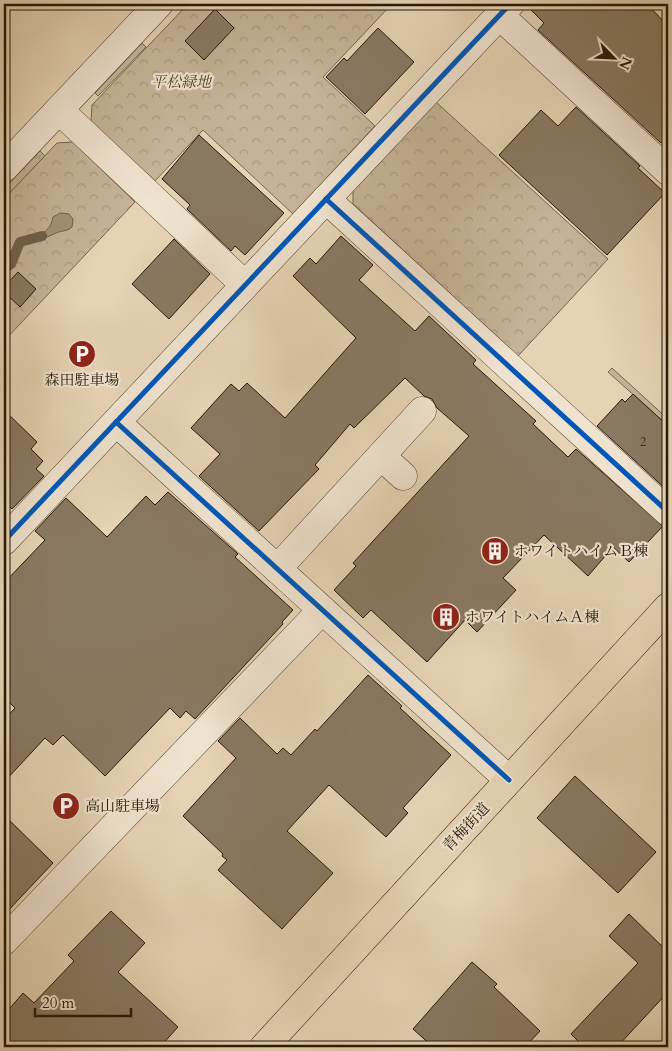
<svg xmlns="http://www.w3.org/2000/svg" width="672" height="1051" viewBox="0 0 672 1051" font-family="Cardo,'Noto Serif JP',serif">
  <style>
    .grass { fill: url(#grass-tufts); stroke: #75664f }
    .forest { fill: url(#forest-crowns); stroke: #75664f }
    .water { fill: #a49379; stroke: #71624b }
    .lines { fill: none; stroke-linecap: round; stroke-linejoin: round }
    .stream { stroke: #71624b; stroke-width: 10 }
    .building { fill: #897961; stroke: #251807 }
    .minor-casing { stroke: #554732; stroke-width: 29 }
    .major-casing { stroke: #251807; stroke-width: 29 }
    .minor { stroke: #efe2ce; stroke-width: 28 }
    .major { stroke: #e6d3b4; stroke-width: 28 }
    .cycleway-casing { stroke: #efe2ce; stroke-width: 8 }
    .cycleway { stroke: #0057b8; stroke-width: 5 }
    .labels { text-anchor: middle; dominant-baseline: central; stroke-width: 4.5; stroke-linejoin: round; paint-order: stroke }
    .number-label { font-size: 12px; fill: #3e301e }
    .park-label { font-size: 15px; font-style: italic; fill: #554632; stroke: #efe2ce }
    .poi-label { font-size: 15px; fill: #251807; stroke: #efe2ce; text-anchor: start }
    .street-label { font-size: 15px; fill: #251807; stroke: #efe2ce }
  </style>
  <defs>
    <pattern id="grass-tufts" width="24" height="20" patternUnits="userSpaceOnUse" patternTransform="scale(1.25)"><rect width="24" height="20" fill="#c5b397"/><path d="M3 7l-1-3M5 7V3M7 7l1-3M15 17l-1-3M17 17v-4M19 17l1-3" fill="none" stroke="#a99981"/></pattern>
    <pattern id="forest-crowns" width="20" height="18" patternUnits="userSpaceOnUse" patternTransform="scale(1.25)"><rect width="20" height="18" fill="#c5b397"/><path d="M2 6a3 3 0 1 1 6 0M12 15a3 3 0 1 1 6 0" fill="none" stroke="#a99981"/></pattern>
  </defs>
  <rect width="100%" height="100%" fill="#e6d3b4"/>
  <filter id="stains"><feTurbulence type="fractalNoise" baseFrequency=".004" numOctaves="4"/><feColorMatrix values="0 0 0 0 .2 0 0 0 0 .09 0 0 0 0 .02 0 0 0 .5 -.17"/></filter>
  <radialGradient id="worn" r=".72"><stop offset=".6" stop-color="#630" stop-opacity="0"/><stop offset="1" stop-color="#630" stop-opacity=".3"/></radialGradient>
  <g class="grass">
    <path d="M142,43L146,47L98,96L95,93Z"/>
    <path d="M40,151L45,156L4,199V189Z"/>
    <path d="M612,368L668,419L666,424L608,372Z"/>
  </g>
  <g class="forest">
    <path d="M188,4H386L389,7L323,77L375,126L293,214L203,130L155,181L91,122L92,105Z"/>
    <path d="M436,102L608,259L518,356L353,204V190Z"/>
    <path d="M73,142L135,202L4,341V199L57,143Z"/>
  </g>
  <g class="water">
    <path d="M60,213L69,214L73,219L72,227C66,232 63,230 56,233C47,237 39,241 29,244L28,235C43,234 50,232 53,217Z"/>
    <path d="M20,237C23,251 17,266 4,272C4,265 14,242 20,237Z"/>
  </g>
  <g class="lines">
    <path class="stream" d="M4,269L11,264L20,242L42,236"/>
  </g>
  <g class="building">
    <path d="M525,4H647L668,26V136L661,143L538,30L544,23Z"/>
    <path d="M215,9L234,28L204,60L185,41Z"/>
    <path d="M378,28L414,62L365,114L326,77L344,58L347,61Z"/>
    <path d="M576,107L640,166L638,168L665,193L607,255L499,155L541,110L558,126Z"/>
    <path d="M199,135L284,213L245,255L235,246L231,251L187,209L190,205L162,179Z"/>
    <path d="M341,236L373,265L359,280L415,331L429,316L476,360L473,364L536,421L533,424L568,457L576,449L663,526L629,562L613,547L588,576L544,535L503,578L516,590L477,632L465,620L427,662L371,610L363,618L334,590L356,566L353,563L469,436L437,408L432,399L424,396L405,378L354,428L350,424L315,465L319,469L259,531L199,476L220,454L191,428L231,384L239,391L247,383L285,418L356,338L293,276L310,258L316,264Z"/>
    <path d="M174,239L210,274L169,319L132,284Z"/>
    <path d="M18,272L36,289L20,307L4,292V287Z"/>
    <path d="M633,394L668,426V491L597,426L622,399L625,402Z"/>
    <path d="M4,410L37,442L31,449L43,461L36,469L44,476L12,509L4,501Z"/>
    <path d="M168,492L238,554L235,557L293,610L282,622L283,624L195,719L186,711L180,718L170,708L105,776L63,735L53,745L45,738L4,782V720L15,708L4,697V583L45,540L35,531L66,498L107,537L146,496L155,505Z"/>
    <path d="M368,675L402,706L400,708L451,755L403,808L408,813L386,837L329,785L287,831L333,873L282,929L218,870L227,860L222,856L223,854L183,816L236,758L218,741L240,718L277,754L283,748L291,755L315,729L317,731Z"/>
    <path d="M575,776L656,852L618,893L537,818Z"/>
    <path d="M4,815L53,863L4,915Z"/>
    <path d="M111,911L145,943L118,972L178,1027L160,1047H4V1015L23,993L34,1003L74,961L68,955Z"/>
    <path d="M629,914L668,952V992L617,1047H584L571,1034L638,963L609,936Z"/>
    <path d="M472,962L497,984L494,987L540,1031L525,1047H433L413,1029Z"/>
  </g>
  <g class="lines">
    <g class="minor-casing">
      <g id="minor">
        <path d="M499,15L668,171"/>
        <path d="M59,110L245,285"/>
        <path d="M4,168L159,4"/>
        <path d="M326,199L668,512"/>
        <path d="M116,422L509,780"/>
        <path d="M381,456L403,476"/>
        <path d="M4,541L510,4"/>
        <path d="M277,569L422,411"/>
        <path d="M4,941L322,610"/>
      </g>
    </g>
    <g class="major-casing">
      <path id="major" d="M264,1047L668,607"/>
    </g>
    <use href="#minor" class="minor"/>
    <use href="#major" class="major"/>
    <g class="cycleway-casing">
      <g id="cycleway">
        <path d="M326,199L668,512"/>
        <path d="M116,422L509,780"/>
        <path d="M4,541L510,4"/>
      </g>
    </g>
    <use href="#cycleway" class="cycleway"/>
  </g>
  <defs>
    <g id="parking-disc" transform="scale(1.4375)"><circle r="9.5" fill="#8f2418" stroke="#efe2ce"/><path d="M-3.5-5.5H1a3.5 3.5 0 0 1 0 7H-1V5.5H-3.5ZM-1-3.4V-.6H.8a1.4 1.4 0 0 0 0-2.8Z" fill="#fff"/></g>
    <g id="building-disc" transform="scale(1.4375)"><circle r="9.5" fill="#8f2418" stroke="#efe2ce"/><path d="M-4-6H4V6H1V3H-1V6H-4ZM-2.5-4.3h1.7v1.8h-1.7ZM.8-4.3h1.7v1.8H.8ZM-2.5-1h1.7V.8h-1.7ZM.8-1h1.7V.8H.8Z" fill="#fff"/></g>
  </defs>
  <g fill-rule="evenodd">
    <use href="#parking-disc" x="82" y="354"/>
    <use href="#building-disc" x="495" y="551"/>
    <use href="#building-disc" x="446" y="617"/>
    <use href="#parking-disc" x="66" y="806"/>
  </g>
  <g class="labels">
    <g class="number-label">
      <text x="643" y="442">2</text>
    </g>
    <g class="park-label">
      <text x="181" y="82">平松緑地</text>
    </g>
    <g class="poi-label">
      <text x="82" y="380" text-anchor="middle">森田駐車場</text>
      <text x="514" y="551">ホワイトハイムＢ棟</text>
      <text x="465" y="617">ホワイトハイムＡ棟</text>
      <text x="85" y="806">高山駐車場</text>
    </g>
    <g class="street-label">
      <text transform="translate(466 827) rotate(-47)">青梅街道</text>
    </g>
  </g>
  <rect width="672" height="1051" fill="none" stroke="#e6d3b4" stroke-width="20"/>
  <rect x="5" y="5" width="662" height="1041" fill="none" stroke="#251807" stroke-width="2.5"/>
  <rect x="10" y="10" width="652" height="1031" fill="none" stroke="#251807"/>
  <g transform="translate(614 58) rotate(114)" stroke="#efe2ce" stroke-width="4" paint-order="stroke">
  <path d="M0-4L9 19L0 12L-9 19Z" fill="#251807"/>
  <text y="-8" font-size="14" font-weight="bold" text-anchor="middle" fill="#251807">N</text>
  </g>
  <path d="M35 1008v8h96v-8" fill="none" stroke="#251807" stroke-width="2.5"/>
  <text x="42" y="1008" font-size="15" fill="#251807" stroke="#efe2ce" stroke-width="4" paint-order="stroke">20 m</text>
  <rect width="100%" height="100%" filter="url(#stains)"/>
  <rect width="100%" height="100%" fill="url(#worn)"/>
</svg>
